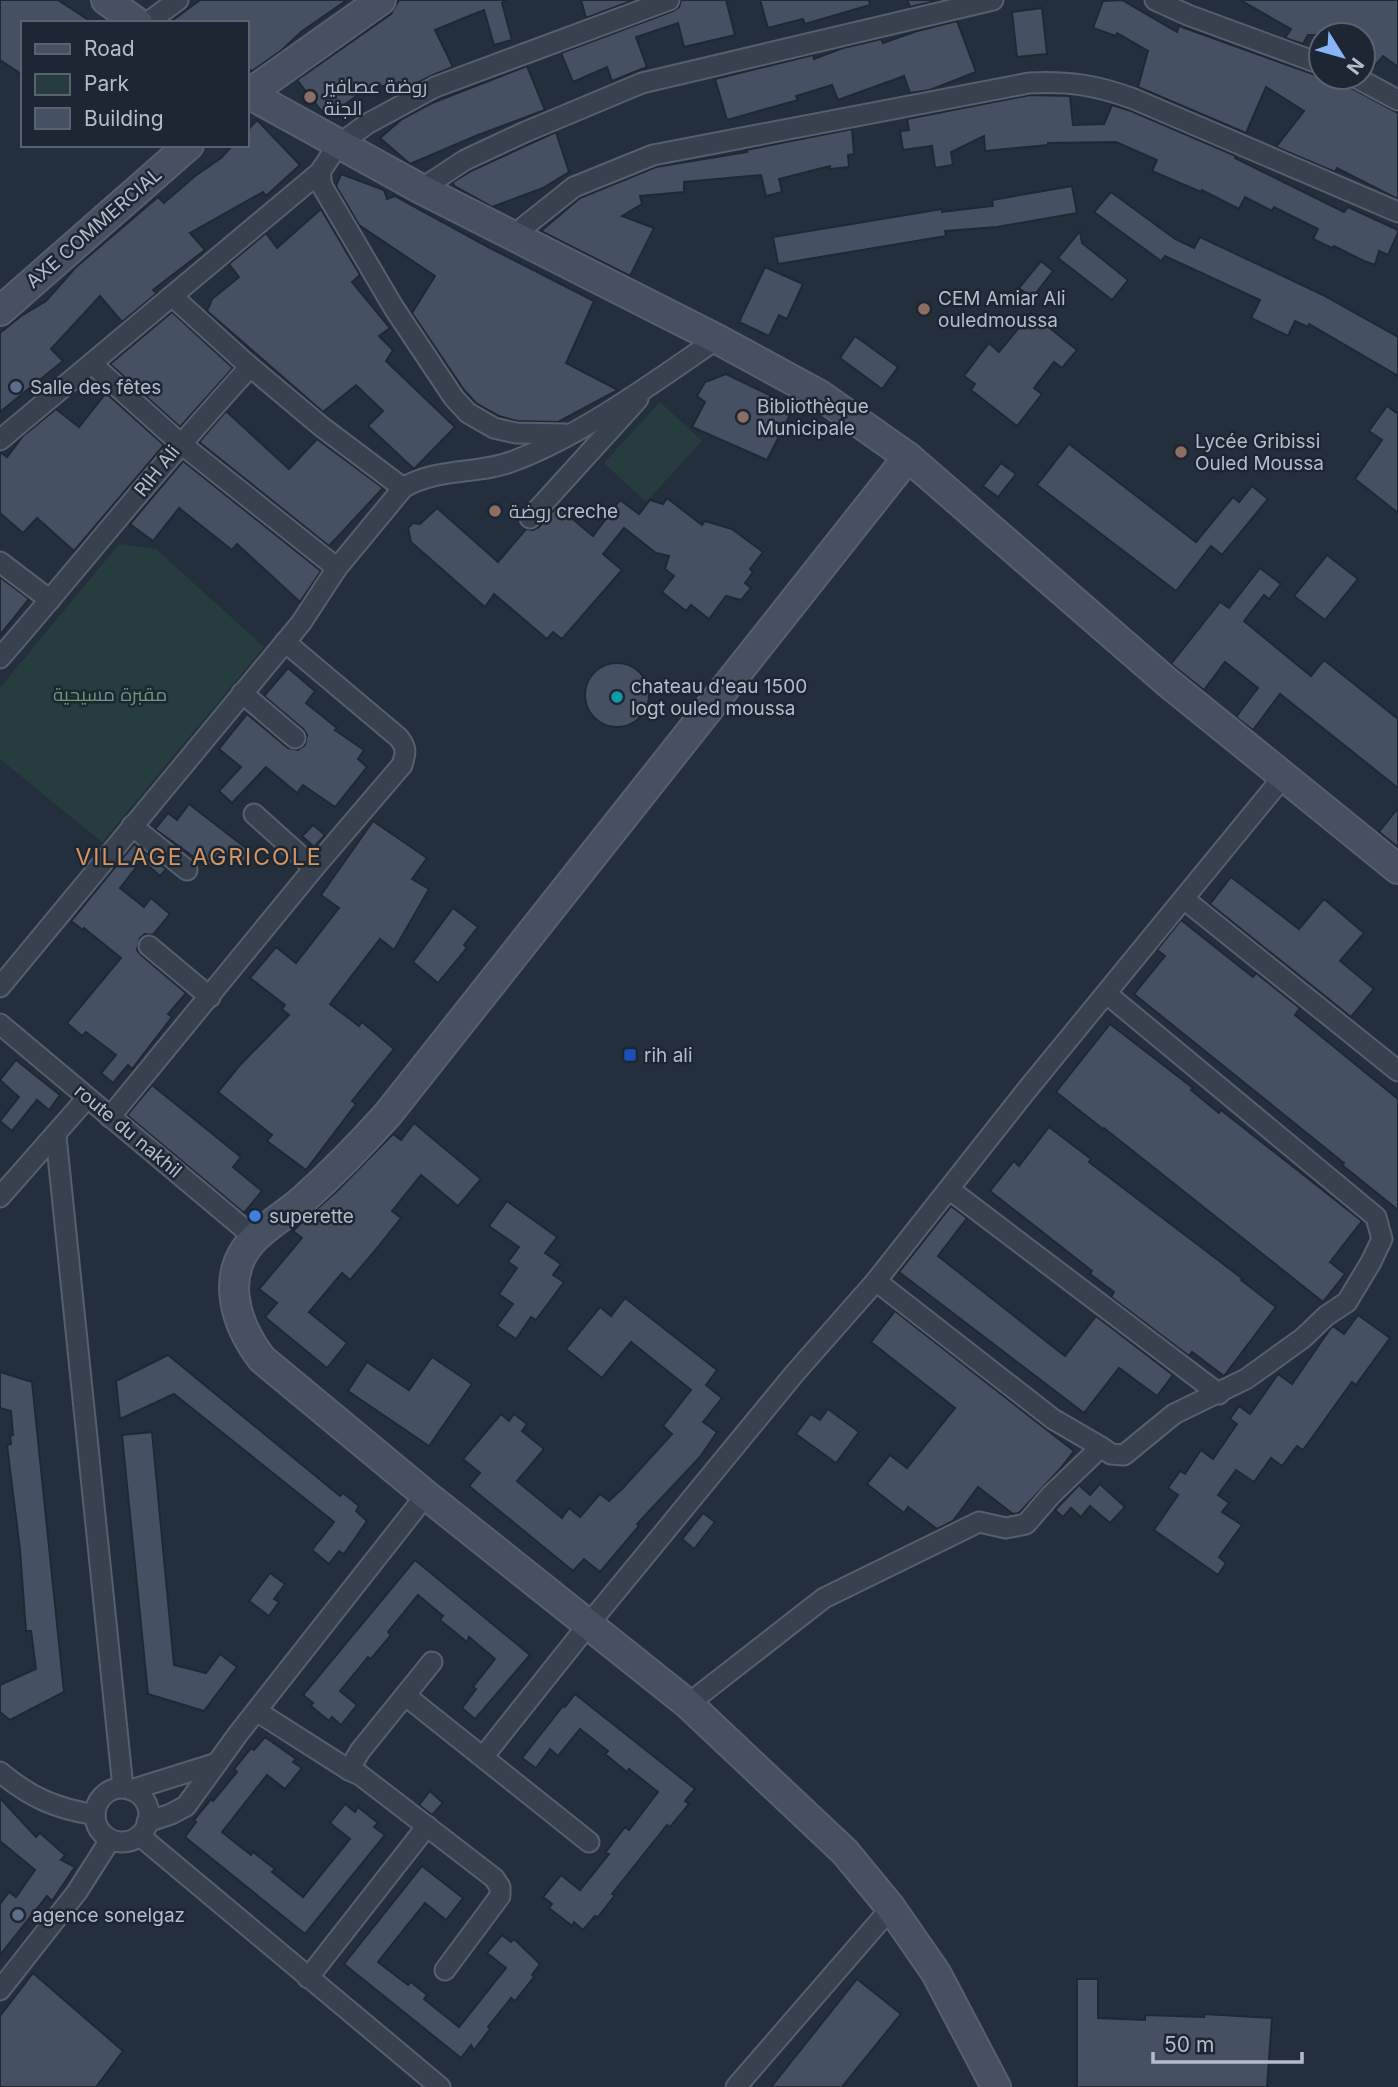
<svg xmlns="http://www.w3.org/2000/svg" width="1398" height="2087" viewBox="0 0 1398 2087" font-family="Inter,Cairo,sans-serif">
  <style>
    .green { fill: #263c3f }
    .building { fill: #455162; stroke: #1f2835; stroke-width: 2 }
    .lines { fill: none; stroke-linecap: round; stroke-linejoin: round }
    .street-casing { stroke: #565f6c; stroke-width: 23 }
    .secondary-casing { stroke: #565f6c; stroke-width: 32 }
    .street { stroke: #38414e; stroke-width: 19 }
    .secondary { stroke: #465061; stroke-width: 28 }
    .education-dot { fill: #8d6e63; stroke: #1d2633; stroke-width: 2.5 }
    .service-dot { fill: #5c6f8a; stroke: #1d2633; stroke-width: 2.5 }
    .culture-dot { fill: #0f9aa8; stroke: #1d2633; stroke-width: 2.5 }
    .transit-dot { fill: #1a4fb4; stroke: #1d2633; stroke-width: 2.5 }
    .shop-dot { fill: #3f7fe0; stroke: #1d2633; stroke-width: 2.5 }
    .labels { text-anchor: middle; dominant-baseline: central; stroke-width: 5; stroke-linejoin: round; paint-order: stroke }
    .poi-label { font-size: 19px; fill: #b4bcc9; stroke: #1d2633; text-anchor: start }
    .street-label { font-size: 19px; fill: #b4bcc9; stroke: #1d2633 }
    .park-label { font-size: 19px; fill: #6b9a76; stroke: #1d2633 }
    .quarter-label { font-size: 23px; letter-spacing: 2px; fill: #d59563; stroke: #1d2633 }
  </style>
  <rect width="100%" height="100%" fill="#242f3e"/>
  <g class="green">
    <path d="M660,402L702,441L646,502L604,463Z"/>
    <path d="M119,544L156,549L264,647L102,842L0,759V688Z"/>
  </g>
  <g class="building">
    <path d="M0,0H58L93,23H23V75L0,60Z"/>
    <path d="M200,0H347L301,32L282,50L252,71L247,68V23H169Z"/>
    <path d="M399,0H506L502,3L512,40L494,45L484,10L464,18L435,30L453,67L431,76L407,88L371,85L327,118L297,80L391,14Z"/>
    <path d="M581,0H634L586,18Z"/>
    <path d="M681,0H726L735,35L684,47L678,23L636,37L647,67L612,81L607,67L573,82L561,53L673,11L679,7Z"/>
    <path d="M760,0H869L870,5L805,24L803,19L768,28Z"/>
    <path d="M907,0H940L910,7Z"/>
    <path d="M1122,0L1177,32L1179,26L1321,77H1331L1398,113V199L1337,168L1335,172L1276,147L1304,111L1266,87L1246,133L1138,87L1148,51L1117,33L1116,36L1093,28L1103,1Z"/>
    <path d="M1240,0H1398V67L1383,56L1373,68L1363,61V35H1308L1303,44L1285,38L1291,29Z"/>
    <path d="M1042,8L1047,54L1017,57L1012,12Z"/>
    <path d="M957,21L976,72L930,90L910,93L904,76L838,100L832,85L796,96L798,100L727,120L715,79L813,55L814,59L843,48L881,39L883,43L917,31Z"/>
    <path d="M527,66L545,110L478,135L410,164L380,138L402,119L432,103Z"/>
    <path d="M1030,95L1070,96L1073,125L1104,124L1112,105L1131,111L1236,156L1235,158L1344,212L1348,207L1398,230V233L1388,255L1379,251L1375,265L1364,261L1334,246L1332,248L1313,239L1318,229L1274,207L1272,211L1245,197L1239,209L1202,190L1201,192L1152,171L1157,160L1116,142L1048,143V145L985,151L984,136L951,152L953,165L935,168L932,146L903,150L900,131L909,130L907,119Z"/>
    <path d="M257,120L300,165L266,196L263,192L190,233L205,250L153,290L157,293L122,322L100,296L51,349L63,361L0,412V333L21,316L46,301L76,267L158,197L164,203L195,176L221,158L233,145H247V131Z"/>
    <path d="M852,129L854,154L848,155L849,167L830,169V166L779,179L782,192L766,196L761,175L684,182V192L640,196L642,204L622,216L654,228L630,276L541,231L580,198L656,167L747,152L746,150Z"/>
    <path d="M556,132L569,172L543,188L492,207L454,186L453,182L471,171Z"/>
    <path d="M341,174L384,190L387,199L395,196L490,248L594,301L566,363L618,390L558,422L517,421L499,416L476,403L464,390L412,313L435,276L359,225L336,186Z"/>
    <path d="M1072,186L1077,213L997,227L945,231L946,236L778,264L773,237L942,209V212L993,206L992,200Z"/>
    <path d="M1111,192L1175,239L1194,248L1200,237L1323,295L1398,337V376L1309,324L1308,327L1295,321L1288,336L1251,318L1260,300L1165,256L1161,261L1094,212Z"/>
    <path d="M321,209L360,275L352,282L390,328L379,336L393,350L386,361L455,427L414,469L368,426L383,411L356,385L323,412L207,311L212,299L239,277L229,264L266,233L277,248Z"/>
    <path d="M1080,231L1082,243L1128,280L1112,300L1058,258Z"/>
    <path d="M1041,261L1053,271L1032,298L1019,288Z"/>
    <path d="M765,267L803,284L787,319L779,315L769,336L739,322Z"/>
    <path d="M172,312L233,368L180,427L110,364Z"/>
    <path d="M1031,313L1077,350L1062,368L1054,362L1034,388L1042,394L1017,426L971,390L975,384L964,376L989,343L999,352Z"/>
    <path d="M855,336L898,367L882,389L840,358Z"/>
    <path d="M726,374L794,407L767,460L692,427L705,402L697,396L705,382Z"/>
    <path d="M106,393L164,445L74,551L37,518L23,533L0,513V452L7,457L23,436L56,409L79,427Z"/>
    <path d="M1387,406L1398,414V513L1355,479L1382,440L1369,431Z"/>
    <path d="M226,411L289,469L317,439L383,488L329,546L199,442Z"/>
    <path d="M1069,444L1196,542L1233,497L1239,502L1252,486L1268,499L1222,555L1211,546L1176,591L1037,485Z"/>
    <path d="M183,461L321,571L300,602L237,544L232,550L179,508L153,541L130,524Z"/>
    <path d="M1001,463L1016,474L998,497L983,486Z"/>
    <path d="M667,498L702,525L705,521L732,529L763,552L750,569L753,572L745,583L751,588L741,600L726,596L709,619L691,605L686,611L662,592L674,576L665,569L669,556L656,553L624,528L603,554L622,570L562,639L553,632L547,639L494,594L485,607L411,542L408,528L413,523L420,524L437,508L498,562L526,529L533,530L539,527L557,506L593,536L620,500L639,514L650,500L663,504Z"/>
    <path d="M1327,555L1358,579L1325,620L1294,596Z"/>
    <path d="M1260,568L1281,584L1269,599L1264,595L1244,621L1311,676L1324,660L1398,719V788L1280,694L1253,730L1236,717L1258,688L1225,662L1204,690L1171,664L1220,602L1229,608Z"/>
    <path d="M0,577L29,599L0,635Z"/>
    <circle cx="617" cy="695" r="32"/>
    <path d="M288,668L315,691L306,703L337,728L335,730L364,750L358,759L367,767L335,807L303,785L297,793L266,767L232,803L219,791L241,767L219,749L247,714L288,748L298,750L305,745L307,735L303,729L264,696Z"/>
    <path d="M189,804L251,852L240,866L221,852L209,868L155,829L168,813L177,820Z"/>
    <path d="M1398,808V847L1379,832Z"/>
    <path d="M373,821L427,858L412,879L429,889L394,950L380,939L330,1004L359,1026L362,1022L394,1049L352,1101L356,1104L306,1170L267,1141L272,1135L218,1092L240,1065L289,1015L282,1009L285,1005L250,978L276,947L296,963L339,908L321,895Z"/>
    <path d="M313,825L325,835L314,847L302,836Z"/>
    <path d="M134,844L166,869L160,876L142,860L120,888L144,907L151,898L170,914L153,935L145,934L140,938L137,950L141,955L186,993L168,1014L172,1017L132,1069L128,1065L113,1083L101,1073L116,1055L86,1032L82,1036L67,1023L121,958L84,928L83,930L71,921Z"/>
    <path d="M1231,877L1299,929L1324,899L1364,933L1340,961L1374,989L1351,1017L1210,904Z"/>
    <path d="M453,908L478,927L464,945L467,948L438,983L413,962Z"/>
    <path d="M1181,920L1253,977L1256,973L1300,1008L1295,1015L1398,1099V1210L1342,1165L1344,1163L1134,994L1165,956L1157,950Z"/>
    <path d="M1110,1024L1193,1088L1191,1090L1219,1113L1221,1110L1362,1221L1330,1262L1345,1274L1323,1302L1104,1128L1103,1129L1056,1092Z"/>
    <path d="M16,1060L60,1095L49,1110L37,1100L12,1131L0,1121L19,1097L0,1080Z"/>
    <path d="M152,1085L241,1157L233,1167L262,1191L244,1213L127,1115Z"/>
    <path d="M414,1123L481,1179L458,1206L421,1175L392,1211L401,1218L373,1253L350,1280L342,1273L309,1312L347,1343L327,1368L265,1317L277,1303L259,1289L302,1238L293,1231L299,1225L338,1190L393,1134L401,1140Z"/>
    <path d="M1049,1127L1091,1159L1089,1162L1243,1279L1241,1280L1276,1307L1224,1376L1192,1352L1189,1356L1111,1297L1114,1292L1090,1274L1092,1271L990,1191L1014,1161L1019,1166Z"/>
    <path d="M507,1201L557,1237L545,1253L561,1264L553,1275L564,1282L536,1320L531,1317L516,1339L497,1326L513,1304L499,1294L517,1268L508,1262L519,1247L489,1226Z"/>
    <path d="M951,1206L967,1218L938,1256L1065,1356L1096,1316L1173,1375L1157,1396L1119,1368L1084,1413L899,1272Z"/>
    <path d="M625,1298L717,1370L706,1385L722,1398L703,1422L717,1432L700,1457L637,1524L639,1526L600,1572L584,1559L573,1571L469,1486L480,1473L463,1459L501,1414L509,1421L514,1414L527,1424L522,1431L544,1449L517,1481L562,1518L569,1508L580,1517L600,1494L609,1501L622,1489L672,1434L663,1426L691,1390L631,1342L602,1378L566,1349L600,1307L611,1316Z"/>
    <path d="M895,1311L1074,1451L1060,1469L1019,1513L1013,1514L978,1487L953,1521L937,1529L908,1507L904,1513L867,1484L890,1455L907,1468L955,1408L871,1342Z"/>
    <path d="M1358,1315L1390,1338L1356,1385L1352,1382L1303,1450L1297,1446L1282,1466L1271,1458L1254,1482L1236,1470L1218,1495L1229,1503L1222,1512L1242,1525L1219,1557L1226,1563L1218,1575L1154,1530L1178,1495L1168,1488L1180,1471L1185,1474L1201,1450L1213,1459L1237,1424L1230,1419L1239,1406L1250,1414L1278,1374L1292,1384L1330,1329L1333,1326L1344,1334Z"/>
    <path d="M168,1355L340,1496L343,1493L359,1506L356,1511L367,1521L344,1554L339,1551L329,1564L312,1550L334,1522L174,1394L120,1419L116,1381Z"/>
    <path d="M432,1357L472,1384L429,1446L348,1391L367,1362L409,1390Z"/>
    <path d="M0,1372L32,1382L64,1692L10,1720L0,1712V1685L36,1669L31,1631H26L20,1550L7,1445L11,1444L10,1436L13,1435L11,1411L0,1408Z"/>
    <path d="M828,1409L859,1432L836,1463L796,1434L811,1414L820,1420Z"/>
    <path d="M152,1432L174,1665L206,1673L220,1654L237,1667L204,1711L148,1694L122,1435Z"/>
    <path d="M1100,1484L1125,1507L1110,1523L1090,1506L1081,1517L1071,1508L1063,1517L1055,1510L1079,1485L1090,1495Z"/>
    <path d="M703,1513L715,1522L694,1549L682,1539Z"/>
    <path d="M415,1560L530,1655L475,1719L462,1708L476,1689L473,1687L495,1659L469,1637L467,1642L440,1620L443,1616L418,1595L388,1632L391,1635L371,1659L368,1657L340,1691L357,1705L341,1725L332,1717L329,1721L311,1706L313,1703L303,1695Z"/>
    <path d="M270,1573L285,1584L274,1599L279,1602L269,1616L249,1601Z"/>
    <path d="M575,1694L695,1789L685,1801L689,1804L670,1827L667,1825L612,1894L615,1895L598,1917L595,1916L583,1930L574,1922L572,1926L549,1908L552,1904L543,1897L561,1875L580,1890L609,1854L605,1853L625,1827L629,1830L658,1792L629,1769L627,1772L605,1754L608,1751L580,1729L558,1756L550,1749L536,1768L522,1758L563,1706L565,1707Z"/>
    <path d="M265,1737L296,1759L293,1762L302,1768L285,1789L267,1775L222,1832L251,1855L253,1852L275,1869L272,1872L303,1897L350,1839L330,1823L345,1804L355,1812L358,1807L378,1823L374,1827L385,1835L305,1934L185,1837L196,1822L194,1820L211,1799L213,1801L237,1772L234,1769L251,1748L254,1750Z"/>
    <path d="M430,1791L443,1803L432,1815L419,1805Z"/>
    <path d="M0,1798L36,1837L40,1833L65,1855L61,1860L75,1867L52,1901L47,1896L0,1955V1904L9,1892L16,1897L35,1870L0,1841Z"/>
    <path d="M422,1866L463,1898L446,1920L425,1903L378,1962L408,1985L411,1982L427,1995L424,1999L459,2027L506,1968L487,1953L502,1935L511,1942L514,1939L540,1964L532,1975L534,1977L515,2001L511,1998L488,2027L490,2029L474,2050L471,2045L461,2058L344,1964Z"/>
    <path d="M33,1973L123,2051L96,2087H0V2016Z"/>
    <path d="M857,1979L901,2014L842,2087H771Z"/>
    <path d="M1077,1979H1098V2018L1145,2020V2015L1204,2017V2014L1272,2018L1267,2087H1077Z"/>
  </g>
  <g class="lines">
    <g class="street-casing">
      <g id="street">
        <path d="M1155,0L1188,15L1321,64"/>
        <path d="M147,23L178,0"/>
        <path d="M1355,77L1398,100"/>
        <path d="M421,189L465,160L525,132L642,83L993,0"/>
        <path d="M516,238L525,226L574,187L653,155L1029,83C1069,81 1096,85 1134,99L1398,212"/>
        <path d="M92,364L180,443L337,568"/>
        <path d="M247,364L322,427L403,488"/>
        <path d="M565,434L516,433L494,428L468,413L454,398L394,308L322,186L320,172L338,145L367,124L435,87L669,0"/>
        <path d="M0,440L320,172"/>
        <path d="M530,518L638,399"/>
        <path d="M0,562L50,600"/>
        <path d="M0,658C84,561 163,461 250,367L172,296"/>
        <path d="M242,693L295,738"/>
        <path d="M254,814L314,868"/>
        <path d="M132,826L187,870"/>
        <path d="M1184,899L1398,1071"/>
        <path d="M149,946L210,997"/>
        <path d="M0,987L301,623L337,568L403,488C437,467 480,475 516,460C584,434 657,380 717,339"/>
        <path d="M0,1024L255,1238"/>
        <path d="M110,1117L314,868L402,765C406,753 407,747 398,737L285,642"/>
        <path d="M56,1136L123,1788"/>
        <path d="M949,1189L1219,1394"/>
        <path d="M0,1197L87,1098"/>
        <path d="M876,1281L1053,1419L1101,1447"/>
        <path d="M432,1662L360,1751L349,1770L360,1775L494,1878L500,1887V1896L445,1970"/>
        <path d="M406,1696L589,1842"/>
        <path d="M688,1704L824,1598L979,1522L1006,1528L1026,1524L1051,1495L1101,1447L1111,1454L1124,1455L1174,1414L1246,1379L1303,1338L1326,1316L1347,1302L1371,1262L1382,1239L1376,1217L1107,994"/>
        <path d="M258,1712L349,1770"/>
        <path d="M483,1757L588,1625L795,1373L876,1281L1026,1091L1283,777"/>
        <path d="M0,1772C31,1798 55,1808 95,1815"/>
        <circle cx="122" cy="1815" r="27"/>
        <path d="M131,1790L217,1763"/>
        <path d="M147,1822L171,1814L186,1806L238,1734L426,1495"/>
        <path d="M140,1836L440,2087"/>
        <path d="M308,1978L427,1826"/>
        <path d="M0,1990L77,1892L110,1840"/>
        <path d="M736,2087L891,1908"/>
      </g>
    </g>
    <g class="secondary-casing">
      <g id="secondary">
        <path d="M106,0L138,23"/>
        <path d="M247,93L421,189L717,339L820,395L908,457L1166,681L1398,869"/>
        <path d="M247,95L381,0"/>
        <path d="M0,311L189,145"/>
        <path d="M908,457L388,1114C362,1143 335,1171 305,1198C290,1212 270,1223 255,1238C219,1274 235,1324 262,1359L426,1495L688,1704L845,1852L891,1908L936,1973L996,2087"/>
      </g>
    </g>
    <use href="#street" class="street"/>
    <use href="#secondary" class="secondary"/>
  </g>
  <g class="education-dot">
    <circle cx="310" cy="97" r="7"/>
    <circle cx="924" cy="309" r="7"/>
    <circle cx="743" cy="417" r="7"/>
    <circle cx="1181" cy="452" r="7"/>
    <circle cx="495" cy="511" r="7"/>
  </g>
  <g class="service-dot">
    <circle cx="16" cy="387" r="7"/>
    <circle cx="18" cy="1915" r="7"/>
  </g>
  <circle class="culture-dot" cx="617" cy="697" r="7"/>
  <rect class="transit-dot" x="623" y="1048" width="14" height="14" rx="3.5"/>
  <circle class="shop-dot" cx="255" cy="1216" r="7"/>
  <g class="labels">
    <g class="poi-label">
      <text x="324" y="86">روضة عصافير<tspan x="324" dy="22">الجنة</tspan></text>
      <text x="938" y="298">CEM Amiar Ali<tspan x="938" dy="22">ouledmoussa</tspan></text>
      <text x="30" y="387">Salle des fêtes</text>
      <text x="757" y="406">Bibliothèque<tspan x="757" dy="22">Municipale</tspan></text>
      <text x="1195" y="441">Lycée Gribissi<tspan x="1195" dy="22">Ouled Moussa</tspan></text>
      <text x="509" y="511">روضة creche</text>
      <text x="631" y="686">chateau d'eau 1500<tspan x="631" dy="22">logt ouled moussa</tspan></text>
      <text x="644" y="1055">rih ali</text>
      <text x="269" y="1216">superette</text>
      <text x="32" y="1915">agence sonelgaz</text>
    </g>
    <g class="street-label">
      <text transform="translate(94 228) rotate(-41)">AXE COMMERCIAL</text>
      <text transform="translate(157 471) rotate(-51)">RIH Ali</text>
      <text transform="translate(128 1131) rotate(40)">route du nakhil</text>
    </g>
    <g class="park-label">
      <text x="110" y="694">مقبرة مسيحية</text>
    </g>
    <g class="quarter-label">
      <text x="199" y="857">VILLAGE AGRICOLE</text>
    </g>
  </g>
  <rect x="21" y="21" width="228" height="126" fill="#1d2633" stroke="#59626f" stroke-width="2"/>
  <rect x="35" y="44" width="35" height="10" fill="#465061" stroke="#59626f" stroke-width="2"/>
  <text x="84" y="56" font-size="21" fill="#b4bcc9">Road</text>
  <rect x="35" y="74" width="35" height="21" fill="#263c3f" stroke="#59626f" stroke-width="2"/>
  <text x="84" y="91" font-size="21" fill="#b4bcc9">Park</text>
  <rect x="35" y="108" width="35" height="21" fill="#455162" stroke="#59626f" stroke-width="2"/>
  <text x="84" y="126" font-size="21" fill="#b4bcc9">Building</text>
  <g transform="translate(1342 56) rotate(127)"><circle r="33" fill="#1d2633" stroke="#59626f" stroke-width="2"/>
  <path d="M0-5L12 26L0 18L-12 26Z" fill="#8ab4f8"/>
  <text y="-10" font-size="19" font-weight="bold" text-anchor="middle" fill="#b4bcc9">N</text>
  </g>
  <path d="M1153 2052v10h149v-10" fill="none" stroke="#b4bcc9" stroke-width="3.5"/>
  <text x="1164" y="2052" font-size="21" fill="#b4bcc9" stroke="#1d2633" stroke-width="5" paint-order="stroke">50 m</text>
</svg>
